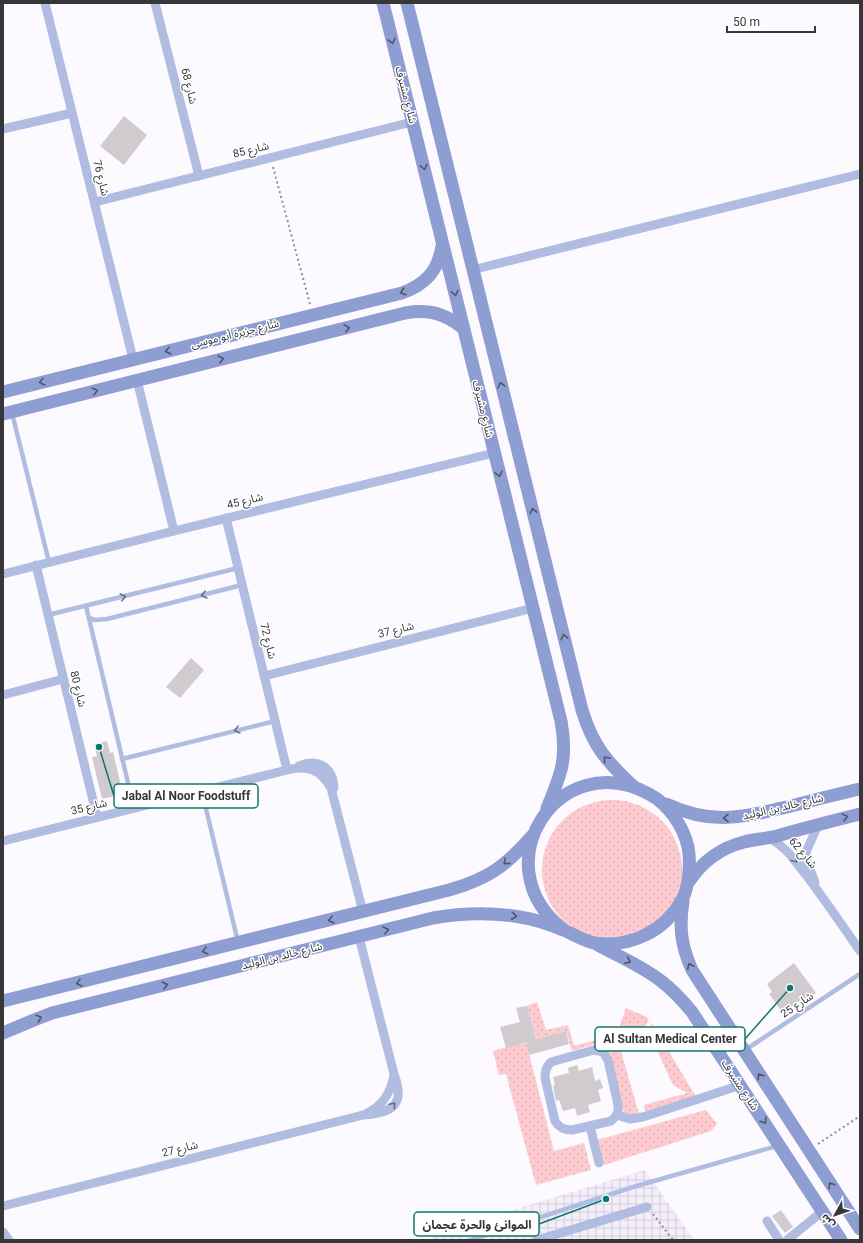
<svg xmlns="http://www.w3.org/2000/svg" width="863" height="1243" viewBox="0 0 863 1243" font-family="Roboto,'Noto Sans Arabic',sans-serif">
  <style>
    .industrial { fill: url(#industrial-grid) }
    .grass { fill: url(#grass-dots) }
    .building { fill: #d0cbce }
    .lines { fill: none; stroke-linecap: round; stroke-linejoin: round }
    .path { stroke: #918f92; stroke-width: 2; stroke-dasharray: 2 3; stroke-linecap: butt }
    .lane { stroke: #b1bce1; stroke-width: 4.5 }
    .street { stroke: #b1bce1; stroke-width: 9 }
    .secondary { stroke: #8e9dd2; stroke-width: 13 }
    .oneway { stroke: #515566 }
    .oneway2 { stroke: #686c7c }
    .labels { text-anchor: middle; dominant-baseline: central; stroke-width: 3; stroke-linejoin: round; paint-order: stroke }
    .street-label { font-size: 11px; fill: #373638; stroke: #fff }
    .leader { fill: none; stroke: #0f766e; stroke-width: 1.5 }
    .callout-dot { fill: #0f766e; stroke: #fff; stroke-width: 1.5 }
    .callout { fill: #fff; stroke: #0f766e; stroke-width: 1.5 }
    .callout-label { font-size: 12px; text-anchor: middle; font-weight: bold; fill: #373638 }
  </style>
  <defs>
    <pattern id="industrial-grid" width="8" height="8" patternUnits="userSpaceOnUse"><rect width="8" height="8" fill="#f4eefb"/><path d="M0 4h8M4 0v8" fill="none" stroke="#d2cdd8"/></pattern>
    <pattern id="grass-dots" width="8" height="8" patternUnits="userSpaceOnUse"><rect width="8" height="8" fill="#fdcbd0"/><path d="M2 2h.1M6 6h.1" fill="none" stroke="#d9afb3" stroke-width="1.8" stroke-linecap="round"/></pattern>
  </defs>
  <rect width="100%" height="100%" fill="#fcf9ff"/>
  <path class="industrial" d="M645,1170L694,1240H427L450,1229Z"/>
  <g class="grass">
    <circle cx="612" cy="870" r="70"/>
    <path d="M537,1002L546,1030L568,1025L574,1046L617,1034L626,1008L649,1018L638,1045L618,1041L639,1114L625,1117L605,1041L572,1051L566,1031L536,1039L527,1006Z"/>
    <path d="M652,1023L696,1097L645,1111L644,1105L687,1093L673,1085L649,1033Z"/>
    <path d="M526,1042L554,1151L584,1143L591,1170L536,1185L506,1074L499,1075L493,1051Z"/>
    <path d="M706,1110L717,1124L711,1131L601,1166L597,1140Z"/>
  </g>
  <g class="building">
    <path d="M124,116L147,135L124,165L100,146Z"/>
    <path d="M191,658L204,670L180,698L166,687Z"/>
    <path d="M107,741L110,753L113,752L123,794L102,799L92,757L97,756L94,744Z"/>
    <path d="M794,963L816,993L804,1001L802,999L783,1013L769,994L772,992L767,984Z"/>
    <path d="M527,1006L536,1039L566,1031L569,1044L529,1055L526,1042L506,1048L500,1027L520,1022L516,1008Z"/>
    <path d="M577,1065L579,1071L592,1067L595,1081L600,1079L603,1088L598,1090L601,1101L588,1105L590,1112L577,1116L575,1108L563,1111L559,1100L556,1101L553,1086L555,1085L553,1077L569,1073L568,1068Z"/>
    <path d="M781,1210L793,1227L785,1233L772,1216Z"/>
  </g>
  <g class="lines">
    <g class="path">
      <path d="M273,167L310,304"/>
      <path d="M818,1144L860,1116"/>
      <path d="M653,1214L673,1240"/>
    </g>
    <g class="lane">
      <path d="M12,413L49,562"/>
      <path d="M86,606L134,808"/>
      <path d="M48,615L238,568"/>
      <path d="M89,618L95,620L107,619L242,585"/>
      <path d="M122,759L275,721"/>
      <path d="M202,792L238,942"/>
      <path d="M745,1050L860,974"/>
      <path d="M471,1240L633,1187L777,1146"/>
    </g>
    <g class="street">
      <path d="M45,3L133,359"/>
      <path d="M155,3L199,176"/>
      <path d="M3,129L72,113"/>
      <path d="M95,202L412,122"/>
      <path d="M472,270L860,174"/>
      <path d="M137,380L174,531"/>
      <path d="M226,518L287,770"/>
      <path d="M36,565L97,817"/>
      <path d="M3,574L174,531L494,453"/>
      <path d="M264,676L533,608"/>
      <path d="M3,695L63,679"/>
      <path d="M299,766C318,758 333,767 334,788"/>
      <path d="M770,838C787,848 794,860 806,875C825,900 842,925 860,951"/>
      <path d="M3,841L287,770C308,765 320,769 331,788L363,912"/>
      <path d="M815,882L807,862L806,852L818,825"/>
      <path d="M594,1050L603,1052L608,1060L618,1105C619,1112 617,1116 611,1121L572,1130C564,1130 559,1128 555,1121L545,1078C545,1071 546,1067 551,1062Z"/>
      <path d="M367,1113C383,1106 391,1092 394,1075"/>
      <path d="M617,1115L630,1119L643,1117L741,1085"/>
      <path d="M590,1126L599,1163"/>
      <path d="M3,1206L363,1115C392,1113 406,1105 394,1074L359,937"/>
      <path d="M767,1221L779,1240"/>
      <path d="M3,1232L9,1240"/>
      <path d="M537,1240L647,1207"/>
      <path d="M787,1240L823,1211"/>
    </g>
    <g class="secondary">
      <path d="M383,3L561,721C568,758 561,775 547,808"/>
      <path d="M407,3L582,710C593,746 606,761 634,787"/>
      <path d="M3,392L402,293C426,284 438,271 442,246"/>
      <path d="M3,414L405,313C429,309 444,313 463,328"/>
      <path d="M666,804C713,826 743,817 791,806C814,800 837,794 860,789"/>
      <path d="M688,883C701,863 720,848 744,842C755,839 766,839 777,836C804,828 832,821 860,814"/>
      <path d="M683,901C679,928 681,945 692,970L860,1229"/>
      <path d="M598,945C620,957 642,966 661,981C673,990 683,1001 692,1012L841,1240"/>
      <path d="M3,1001L449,890C488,879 506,866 532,836"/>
      <path d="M3,1033L34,1020L52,1013L433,918C462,913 490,912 520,917C534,919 549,924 563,930C574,934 583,941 595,943C630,948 665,931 682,900C689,887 691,861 688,847C683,825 668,804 649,794C559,745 480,866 564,930"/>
    </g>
  </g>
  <defs><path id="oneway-chevron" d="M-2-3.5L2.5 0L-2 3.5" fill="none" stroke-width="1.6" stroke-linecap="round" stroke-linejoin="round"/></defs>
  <g class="oneway">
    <use href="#oneway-chevron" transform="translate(392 41) rotate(76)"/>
    <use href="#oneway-chevron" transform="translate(424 167) rotate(76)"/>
    <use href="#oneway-chevron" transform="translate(403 292) rotate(163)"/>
    <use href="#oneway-chevron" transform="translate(455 293) rotate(76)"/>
    <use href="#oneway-chevron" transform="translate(347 328) rotate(-14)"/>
    <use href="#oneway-chevron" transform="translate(168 351) rotate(166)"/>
    <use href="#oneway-chevron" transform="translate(221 359) rotate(-14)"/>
    <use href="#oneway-chevron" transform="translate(42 382) rotate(166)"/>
    <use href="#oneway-chevron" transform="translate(501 385) rotate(-104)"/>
    <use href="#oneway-chevron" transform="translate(95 391) rotate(-14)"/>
    <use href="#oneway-chevron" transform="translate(499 474) rotate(76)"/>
    <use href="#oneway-chevron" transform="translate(533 511) rotate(-104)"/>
    <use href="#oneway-chevron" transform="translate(564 637) rotate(-104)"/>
    <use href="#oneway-chevron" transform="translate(606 759) rotate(-130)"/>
    <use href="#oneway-chevron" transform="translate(845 817) rotate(-15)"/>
    <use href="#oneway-chevron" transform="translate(726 818) rotate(-180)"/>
    <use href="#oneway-chevron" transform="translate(506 862) rotate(140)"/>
    <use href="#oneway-chevron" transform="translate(514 916) rotate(8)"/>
    <use href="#oneway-chevron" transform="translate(331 920) rotate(166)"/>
    <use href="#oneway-chevron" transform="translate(386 930) rotate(-14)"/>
    <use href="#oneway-chevron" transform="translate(205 951) rotate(166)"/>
    <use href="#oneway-chevron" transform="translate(628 961) rotate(27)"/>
    <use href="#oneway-chevron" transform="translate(690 966) rotate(-114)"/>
    <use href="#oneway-chevron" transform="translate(79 983) rotate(166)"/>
    <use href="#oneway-chevron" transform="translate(165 985) rotate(-14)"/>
    <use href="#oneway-chevron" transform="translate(39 1018) rotate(-19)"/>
    <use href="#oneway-chevron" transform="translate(760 1076) rotate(-123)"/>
    <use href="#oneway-chevron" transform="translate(764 1121) rotate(57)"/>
    <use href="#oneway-chevron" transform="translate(831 1185) rotate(-123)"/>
  </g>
  <g class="oneway2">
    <use href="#oneway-chevron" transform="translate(204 595) rotate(166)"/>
    <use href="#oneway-chevron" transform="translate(123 597) rotate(-14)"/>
    <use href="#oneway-chevron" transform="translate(237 730) rotate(166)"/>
    <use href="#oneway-chevron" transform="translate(795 860) rotate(52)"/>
    <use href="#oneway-chevron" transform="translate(393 1105) rotate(-49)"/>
  </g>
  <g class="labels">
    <g class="street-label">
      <text transform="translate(189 86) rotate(76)">شارع 68</text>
      <text transform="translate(406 95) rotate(76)">شارع مشيرف</text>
      <text transform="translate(251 150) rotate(-14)">شارع 85</text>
      <text transform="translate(101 178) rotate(76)">شارع 76</text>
      <text transform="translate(235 334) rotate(-14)">شارع جزيرة أبو موسى</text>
      <text transform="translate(483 409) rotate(76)">شارع مشيرف</text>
      <text transform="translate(245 501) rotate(-14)">شارع 45</text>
      <text transform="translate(396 630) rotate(-14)">شارع 37</text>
      <text transform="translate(268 641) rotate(76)">شارع 72</text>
      <text transform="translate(78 689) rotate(76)">شارع 80</text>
      <text transform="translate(89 807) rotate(-14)">شارع 35</text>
      <text transform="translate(783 807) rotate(-13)">شارع خالد بن الوليد</text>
      <text transform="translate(803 853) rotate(50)">شارع 62</text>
      <text transform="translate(282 956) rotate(-14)">شارع خالد بن الوليد</text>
      <text transform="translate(797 1005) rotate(-34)">شارع 25</text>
      <text transform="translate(740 1085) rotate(57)">شارع مشيرف</text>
      <text transform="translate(180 1149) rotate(-14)">شارع 27</text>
    </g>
  </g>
  <path class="leader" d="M99 747L114 796M790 988L745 1039M606 1199L539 1224"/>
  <g class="callout-dot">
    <circle cx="99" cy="747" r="4"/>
    <circle cx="790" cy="988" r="4"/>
    <circle cx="606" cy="1199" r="4"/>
  </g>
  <g class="callout">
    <rect x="114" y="784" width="144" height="24" rx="4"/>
    <rect x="595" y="1027" width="150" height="24" rx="4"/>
    <rect x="414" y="1212" width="125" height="24" rx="4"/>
  </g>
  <g class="callout-label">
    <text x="186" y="800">Jabal Al Noor Foodstuff</text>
    <text x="670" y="1043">Al Sultan Medical Center</text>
    <text x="477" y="1229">الموانئ والحرة عجمان</text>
  </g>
  <rect width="863" height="1243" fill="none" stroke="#373638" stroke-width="8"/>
  <g transform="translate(835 1215) rotate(230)" stroke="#ffffff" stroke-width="3" paint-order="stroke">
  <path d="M0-3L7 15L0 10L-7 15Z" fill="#373638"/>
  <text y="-6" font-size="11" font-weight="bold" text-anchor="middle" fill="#373638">ش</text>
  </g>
  <path d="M727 26v6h88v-6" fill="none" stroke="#373638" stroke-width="2"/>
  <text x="733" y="26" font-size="12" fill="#373638" stroke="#ffffff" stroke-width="3" paint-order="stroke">50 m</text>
</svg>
